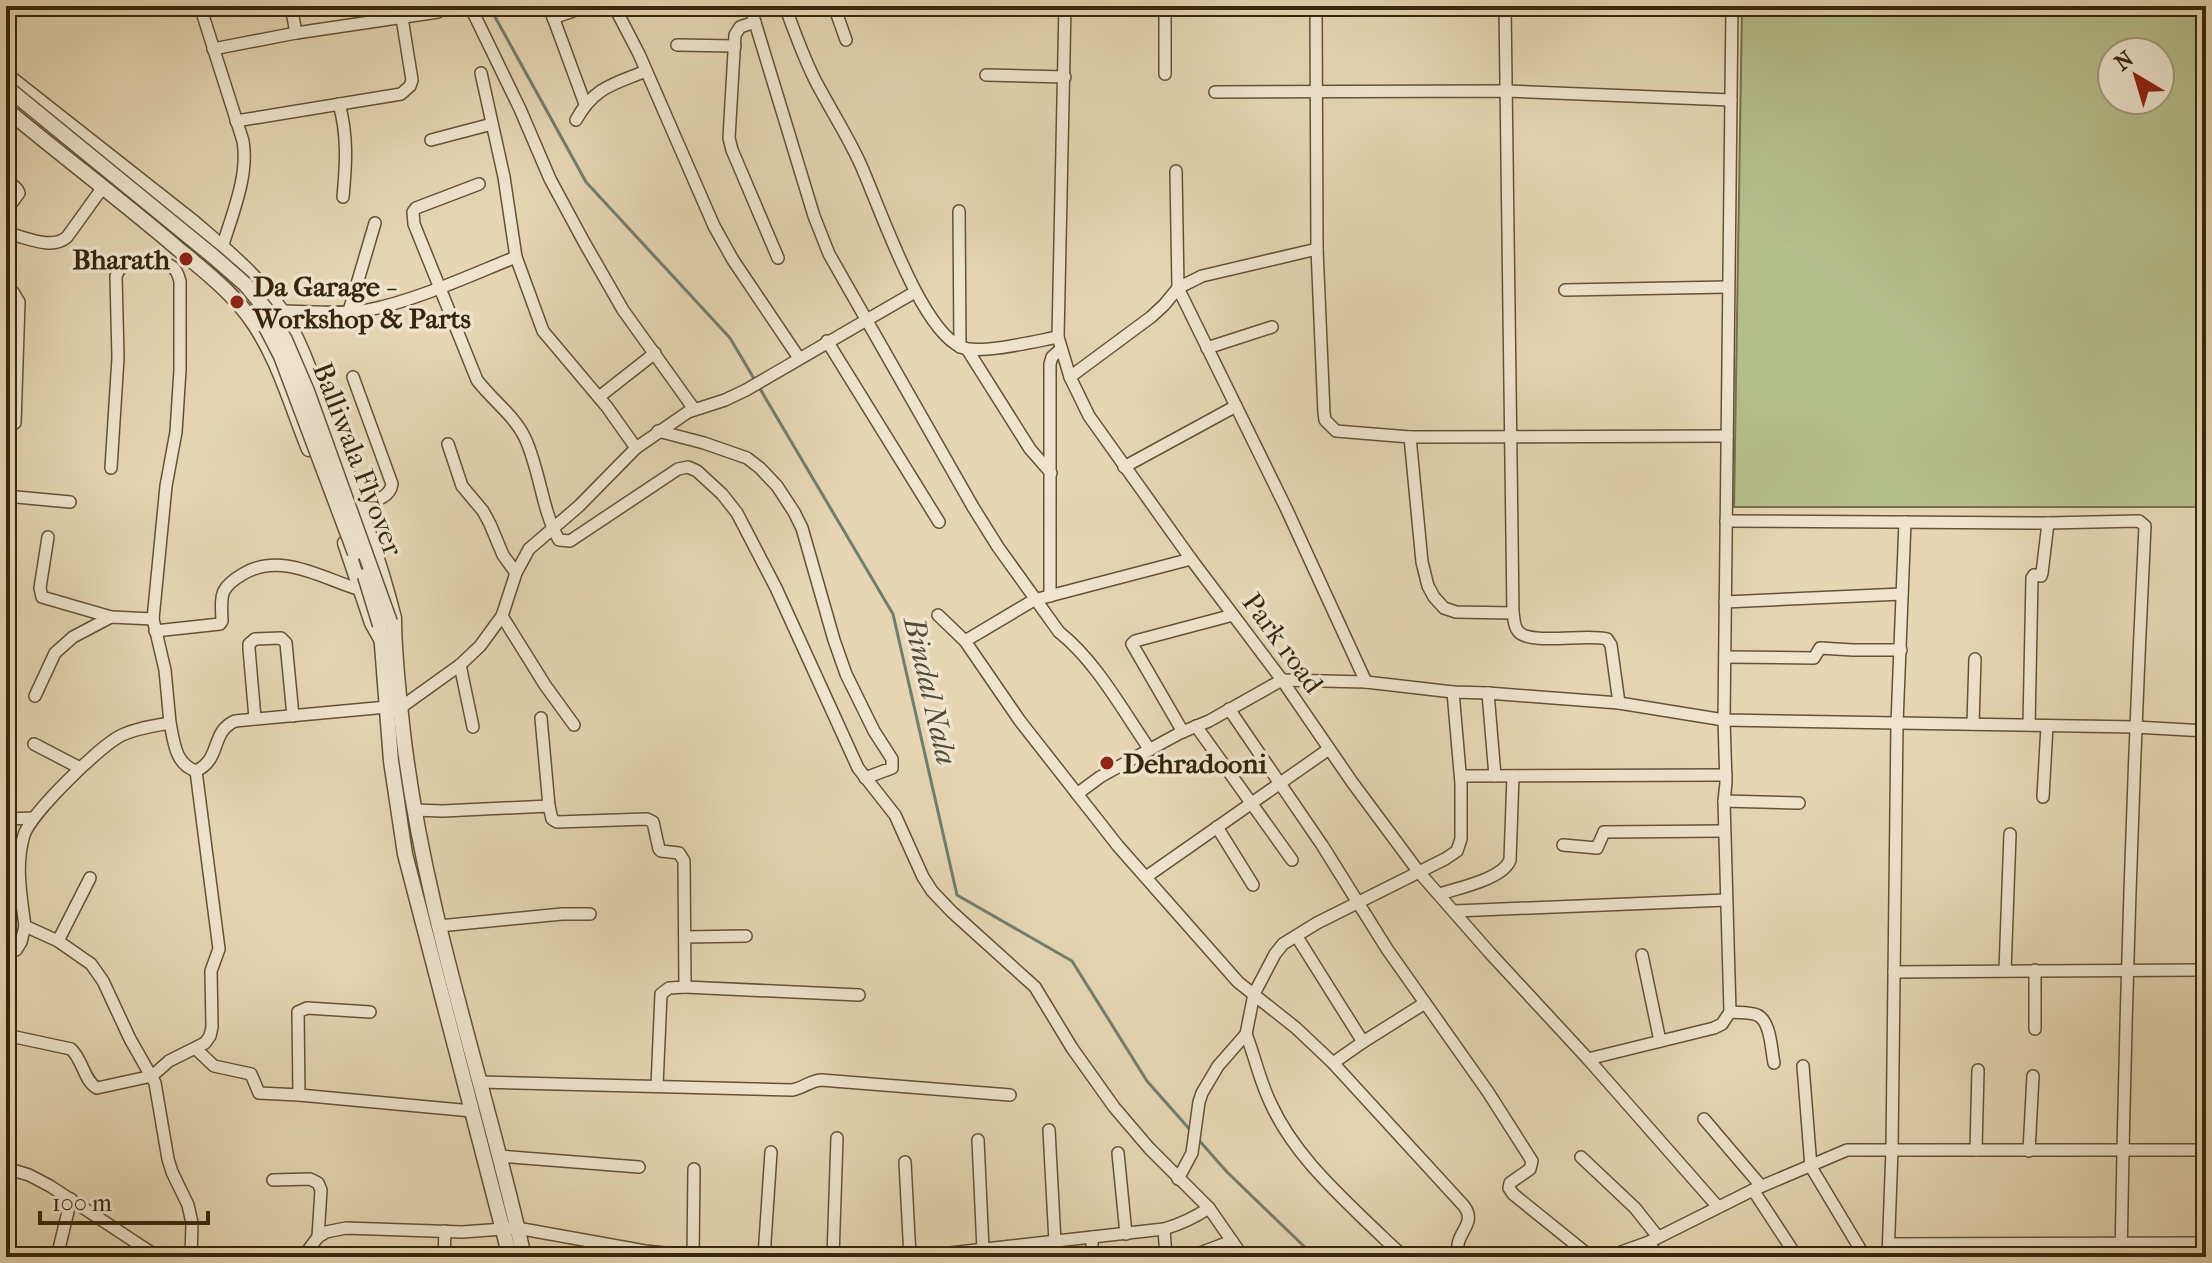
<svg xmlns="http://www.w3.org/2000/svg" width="2212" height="1263" viewBox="0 0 2212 1263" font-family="'IM FELL French Canon',serif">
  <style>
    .green { fill: #b5be8d; stroke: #76724c; stroke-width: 2; fill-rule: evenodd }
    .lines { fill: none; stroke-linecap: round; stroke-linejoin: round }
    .stream { stroke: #707e6e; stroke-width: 3 }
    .minor-casing { stroke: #645236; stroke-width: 14 }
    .tertiary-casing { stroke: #645236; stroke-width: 17 }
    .minor { stroke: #efe4ce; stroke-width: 11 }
    .tertiary { stroke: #efe4ce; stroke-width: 14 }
    .tertiary-bridge-casing { stroke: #645236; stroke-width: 17; stroke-linecap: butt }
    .tertiary-bridge { stroke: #efe4ce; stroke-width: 14 }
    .poi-dot { fill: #8f2418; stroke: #efe4ce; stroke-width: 3 }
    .labels { text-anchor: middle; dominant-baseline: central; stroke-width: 7; stroke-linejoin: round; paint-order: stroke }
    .poi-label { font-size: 28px; font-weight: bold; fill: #38260c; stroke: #efe4ce; text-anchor: start }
    .street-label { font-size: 28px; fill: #38260c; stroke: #efe4ce }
    .water-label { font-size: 30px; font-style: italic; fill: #504b35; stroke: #efe4ce }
  </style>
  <rect width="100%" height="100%" fill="#e6d6b4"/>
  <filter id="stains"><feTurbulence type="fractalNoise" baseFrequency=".0025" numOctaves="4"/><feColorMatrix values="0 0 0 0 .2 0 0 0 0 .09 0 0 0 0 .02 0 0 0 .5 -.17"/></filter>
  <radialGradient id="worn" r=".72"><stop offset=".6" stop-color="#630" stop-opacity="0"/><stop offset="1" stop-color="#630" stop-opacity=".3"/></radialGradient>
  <path class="green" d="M1742,6H2206V507H1734ZM2112,52H2160V100H2112Z"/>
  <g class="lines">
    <g class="stream">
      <path d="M489,6L586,182L730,338L893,614L957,895L1072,961L1147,1081L1192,1132"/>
      <path d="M1197,1138L1227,1172L1315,1257"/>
    </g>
    <g class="minor-casing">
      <g id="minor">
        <path d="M200,6L243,141C249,176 232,214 222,248"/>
        <path d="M291,6L296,33"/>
        <path d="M470,6L520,109L550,179L584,242L623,310L694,409"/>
        <path d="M549,6L585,104"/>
        <path d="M614,6L639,54L714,226L733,260L799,358"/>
        <path d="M750,6L814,216L829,254L973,507L998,547L1059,632C1096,661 1123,711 1150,750"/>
        <path d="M785,6C794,31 803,56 815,80C829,107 846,133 859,161C879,204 919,328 961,347C979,355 1036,341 1058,337"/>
        <path d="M834,6L846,40"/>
        <path d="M1065,6L1058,337L1070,377L1089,416L1191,559L1282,680L1352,782L1418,871L1489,952L1588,1059L1718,1207"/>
        <path d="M1316,6L1317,249L1324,413L1325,420L1336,431L1410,437L1727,436"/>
        <path d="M1505,6L1513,613C1514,618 1514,627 1518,631C1529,646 1587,633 1607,639L1611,645L1619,703"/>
        <path d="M553,18L588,6"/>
        <path d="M755,22L740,27L735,35L729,138L732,150L778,258"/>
        <path d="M677,45L735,46"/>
        <path d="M213,49L296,33L438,12"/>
        <path d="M481,73L504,177L516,257L543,331L607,407L636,448"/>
        <path d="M1165,74V6"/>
        <path d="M986,75L1065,77"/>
        <path d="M1215,92L1507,91L1731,100"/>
        <path d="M339,104C348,135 346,165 343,197"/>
        <path d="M576,120C594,87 614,84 646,71"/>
        <path d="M236,121L401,94L410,86L412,80L402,18"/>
        <path d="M431,140L492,124"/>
        <path d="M1176,171L1178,288L1286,508L1366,682"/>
        <path d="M6,179L17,189L19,193L6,211"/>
        <path d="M479,184L416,208L413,212L414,224L477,380C492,400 514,415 525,438C540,470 542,511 559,540L570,541L678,469L688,467L697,471L722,494L737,513L776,588L858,768L895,815L923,877L932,891L952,912L1035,987L1072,1048L1114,1107L1149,1148L1209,1208L1243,1257"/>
        <path d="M959,211L960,347"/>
        <path d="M6,233C24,236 51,251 67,237L103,187"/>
        <path d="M6,290L13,292L19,302L15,423"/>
        <path d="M1565,290L1728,287"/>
        <path d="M281,311C309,311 340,315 368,310C415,301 471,275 516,257"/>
        <path d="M349,311L375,223"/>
        <path d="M827,341L939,522"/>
        <path d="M1207,348L1272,327"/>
        <path d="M967,349L1030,449L1051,473"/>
        <path d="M353,377L392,484C390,499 372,501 359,505"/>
        <path d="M1070,377L1151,317L1164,305L1178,288L1202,276L1317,249"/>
        <path d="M599,397L655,353"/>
        <path d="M658,431L704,443L747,458L760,468L777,486L794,512L802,528L834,640L846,674L874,731L892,759V768L865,778"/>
        <path d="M1410,437L1422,562L1428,586L1434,597L1444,608L1456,612L1513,613"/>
        <path d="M448,444L462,486L483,511L490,524L503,555L516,573"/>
        <path d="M1124,467L1236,406"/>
        <path d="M111,468L118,358L116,276L121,266C130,262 160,260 169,265C176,268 178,274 180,281V370L176,432L166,486L153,619L165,670L170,723C153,726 137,728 122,735C101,745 31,813 24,835C15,864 21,897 25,926L58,941L91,964L103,981L130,1039L155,1083L168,1159L172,1172L188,1205L192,1223L191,1257"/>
        <path d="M6,496L70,502"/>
        <path d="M1726,521L2048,523L2139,521L2145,526C2133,770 2125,1013 2121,1257"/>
        <path d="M48,537L40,588L42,597L111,617"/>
        <path d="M1050,596V364L1052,357L1061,349"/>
        <path d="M1725,602L1902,594"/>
        <path d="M938,615L965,641L1020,721L1118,846L1238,982L1296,1028L1333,1063L1464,1206C1479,1226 1450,1234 1460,1257"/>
        <path d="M502,616L545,685L574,725"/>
        <path d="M155,631L220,624L222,621C221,595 219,588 243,574C281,551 323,579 361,590"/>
        <path d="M965,641L1034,600L1191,559"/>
        <path d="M1725,657L1814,658L1820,648L1853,650H1901"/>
        <path d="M460,665L473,727"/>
        <path d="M1488,693L1495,776"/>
        <path d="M35,696L55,653L73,637L111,617L153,619"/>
        <path d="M400,708L460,665L480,646L502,616L516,573L529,549L579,506L636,448L688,412L725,400L746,390L915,292"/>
        <path d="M1229,709L1322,845L1387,949L1488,1092L1532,1161L1530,1169L1510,1183L1509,1188L1513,1194L1591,1257"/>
        <path d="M255,718L249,649V644L255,639L281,638L286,643L293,716"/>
        <path d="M541,718L549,806"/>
        <path d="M170,723C174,742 175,764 196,771C222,759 210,732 235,721L387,707"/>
        <path d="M1973,724L1975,659"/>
        <path d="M2029,725L2032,578L2034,575L2041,576L2042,573L2048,523"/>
        <path d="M1196,726L1292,860"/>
        <path d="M1183,732L1132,644L1135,641L1233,615"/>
        <path d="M34,744L80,768"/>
        <path d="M1461,776L1726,775"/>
        <path d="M1077,794L1100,777L1125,763L1180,733L1209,721L1282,680L1366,682L1453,692L1488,693L1619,703L1724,720L2135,727L2206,731"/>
        <path d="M2043,797L2047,726"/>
        <path d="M1724,801L1799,803"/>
        <path d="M414,810L443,811L549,806L552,819L557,822L647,819L653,822L659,849L661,851L679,853L684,861L685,987L669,988L661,994L657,1086"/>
        <path d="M6,819L33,818"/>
        <path d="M1217,827L1253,885"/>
        <path d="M1563,845L1597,848L1604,832L1724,831"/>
        <path d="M1146,877L1329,749"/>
        <path d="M1440,894C1458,888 1503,879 1510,860L1513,776"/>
        <path d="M1455,911L1726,900"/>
        <path d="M439,926L562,914H590"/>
        <path d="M685,937L746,936"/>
        <path d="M1297,937L1363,1042L1333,1063"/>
        <path d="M58,941L90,878"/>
        <path d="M6,953L16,950L21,942L25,926"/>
        <path d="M1642,955L1660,1041"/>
        <path d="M2035,970V1029"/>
        <path d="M2005,971L2010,834"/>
        <path d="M1894,972L2206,970"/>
        <path d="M685,987L859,995"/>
        <path d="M370,1012L307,1008L298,1012L299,1095L472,1111"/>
        <path d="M1730,1012C1738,1013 1749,1012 1757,1015C1771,1021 1771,1049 1774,1063"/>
        <path d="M1246,1034C1255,1057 1260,1082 1271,1104C1293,1152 1332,1188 1369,1224C1381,1235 1392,1247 1405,1257"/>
        <path d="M6,1035L71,1049C83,1060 84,1081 97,1088L152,1076L169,1061L205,1043L210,1036L212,1027L211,971L219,949L196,771"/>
        <path d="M1363,1042L1425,1003"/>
        <path d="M196,1049L214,1066L251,1074L259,1093L299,1095"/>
        <path d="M1588,1059L1714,1028L1722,1024L1730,1012L1724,801L1726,783L1724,720L1732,6"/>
        <path d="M1803,1066L1811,1167L1865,1257"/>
        <path d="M479,1082L792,1090C803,1088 810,1081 821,1080L1010,1095"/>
        <path d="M1704,1119L1761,1186"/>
        <path d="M1049,1130L1055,1242"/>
        <path d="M978,1140L983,1250"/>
        <path d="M1976,1150L1978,1070"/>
        <path d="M2029,1151L2033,1076"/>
        <path d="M1118,1153L1126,1234"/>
        <path d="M499,1156L639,1167"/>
        <path d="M1581,1157L1635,1208L1658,1237"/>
        <path d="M905,1162L910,1257"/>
        <path d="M6,1168L29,1175L50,1186L158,1257"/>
        <path d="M1178,1179L1192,1153L1199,1102L1202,1093L1218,1066L1246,1034L1254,994L1275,954L1283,944L1317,923L1445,859L1457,851L1461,839V784L1453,692"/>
        <path d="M273,1180L310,1179L318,1183L321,1190L318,1237"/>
        <path d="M1753,1190L1797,1257"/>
        <path d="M1164,1229L1166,1257"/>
        <path d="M1092,1237V1257"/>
        <path d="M1649,1242L1658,1257"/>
        <path d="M1889,1244L2206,1243"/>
        <path d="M57,1257L71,1199"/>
        <path d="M133,1257L137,1244"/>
        <path d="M303,1257L318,1237L326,1232L346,1228L462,1232L517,1228L645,1251L705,1257"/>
        <path d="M444,1257L445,1231"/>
        <path d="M693,1257L694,1169"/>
        <path d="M764,1257L771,1152"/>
        <path d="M833,1257L837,1138"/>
        <path d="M914,1257L1164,1229C1181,1224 1194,1218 1209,1208"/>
        <path d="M1189,1257L1232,1241"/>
        <path d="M1607,1257L1649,1242L1753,1190L1847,1150H2206"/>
        <path d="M1888,1257L1892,1149L1897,723L1905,522"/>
      </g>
    </g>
    <g class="tertiary-casing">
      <g id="tertiary">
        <path d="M6,75L194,223C224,249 257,276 280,309C302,343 314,384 328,421C352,486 377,551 394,618C394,656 399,695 403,733C424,912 485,1082 524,1257"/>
        <path d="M6,109C62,156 121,200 177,248C201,268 229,290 248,315C277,353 291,405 309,449"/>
        <path d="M345,543L372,623L381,639"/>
        <path d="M381,632L391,761L405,854L510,1257"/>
      </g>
    </g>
    <use href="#minor" class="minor"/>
    <use href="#tertiary" class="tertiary"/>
    <g class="tertiary-bridge-casing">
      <g id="tertiary-bridge">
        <path d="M6,87L214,257L246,285L268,312L285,340L307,391L390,622"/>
        <path d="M266,327L281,356L355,553"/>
        <path d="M365,576L380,625"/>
      </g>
    </g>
    <use href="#tertiary-bridge" class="tertiary-bridge"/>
  </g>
  <g class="poi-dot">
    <circle cx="186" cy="259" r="8"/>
    <circle cx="237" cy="302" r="8"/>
    <circle cx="1107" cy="763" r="8"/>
  </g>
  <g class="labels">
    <g class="poi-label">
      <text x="170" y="259" text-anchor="end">Bharath</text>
      <text x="253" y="286">Da Garage -<tspan x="253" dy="32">Workshop &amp; Parts</tspan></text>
      <text x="1123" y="763">Dehradooni</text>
    </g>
    <g class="street-label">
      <text transform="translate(358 459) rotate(69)">Balliwala Flyover</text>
      <text transform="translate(1283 643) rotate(54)">Park road</text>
    </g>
    <g class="water-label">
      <text transform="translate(930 691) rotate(77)">Bindal Nala</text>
    </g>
  </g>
  <rect width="2212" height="1263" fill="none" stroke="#e6d6b4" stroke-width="32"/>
  <rect x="8" y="8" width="2196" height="1247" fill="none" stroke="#38260c" stroke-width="4"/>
  <rect x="16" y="16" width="2180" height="1231" fill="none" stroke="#38260c" stroke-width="2"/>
  <g transform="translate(2136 76) rotate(322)"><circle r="38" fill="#efe4ce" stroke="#a69880" stroke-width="2"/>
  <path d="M0-6L14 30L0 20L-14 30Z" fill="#8f2418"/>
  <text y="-12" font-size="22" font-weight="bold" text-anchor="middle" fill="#38260c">N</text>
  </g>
  <path d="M40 1211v12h168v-12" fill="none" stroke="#38260c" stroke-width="4"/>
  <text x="52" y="1211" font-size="24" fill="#38260c" stroke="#efe4ce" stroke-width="6" paint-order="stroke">100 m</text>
  <rect width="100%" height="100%" filter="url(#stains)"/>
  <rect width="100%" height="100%" fill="url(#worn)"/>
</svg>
